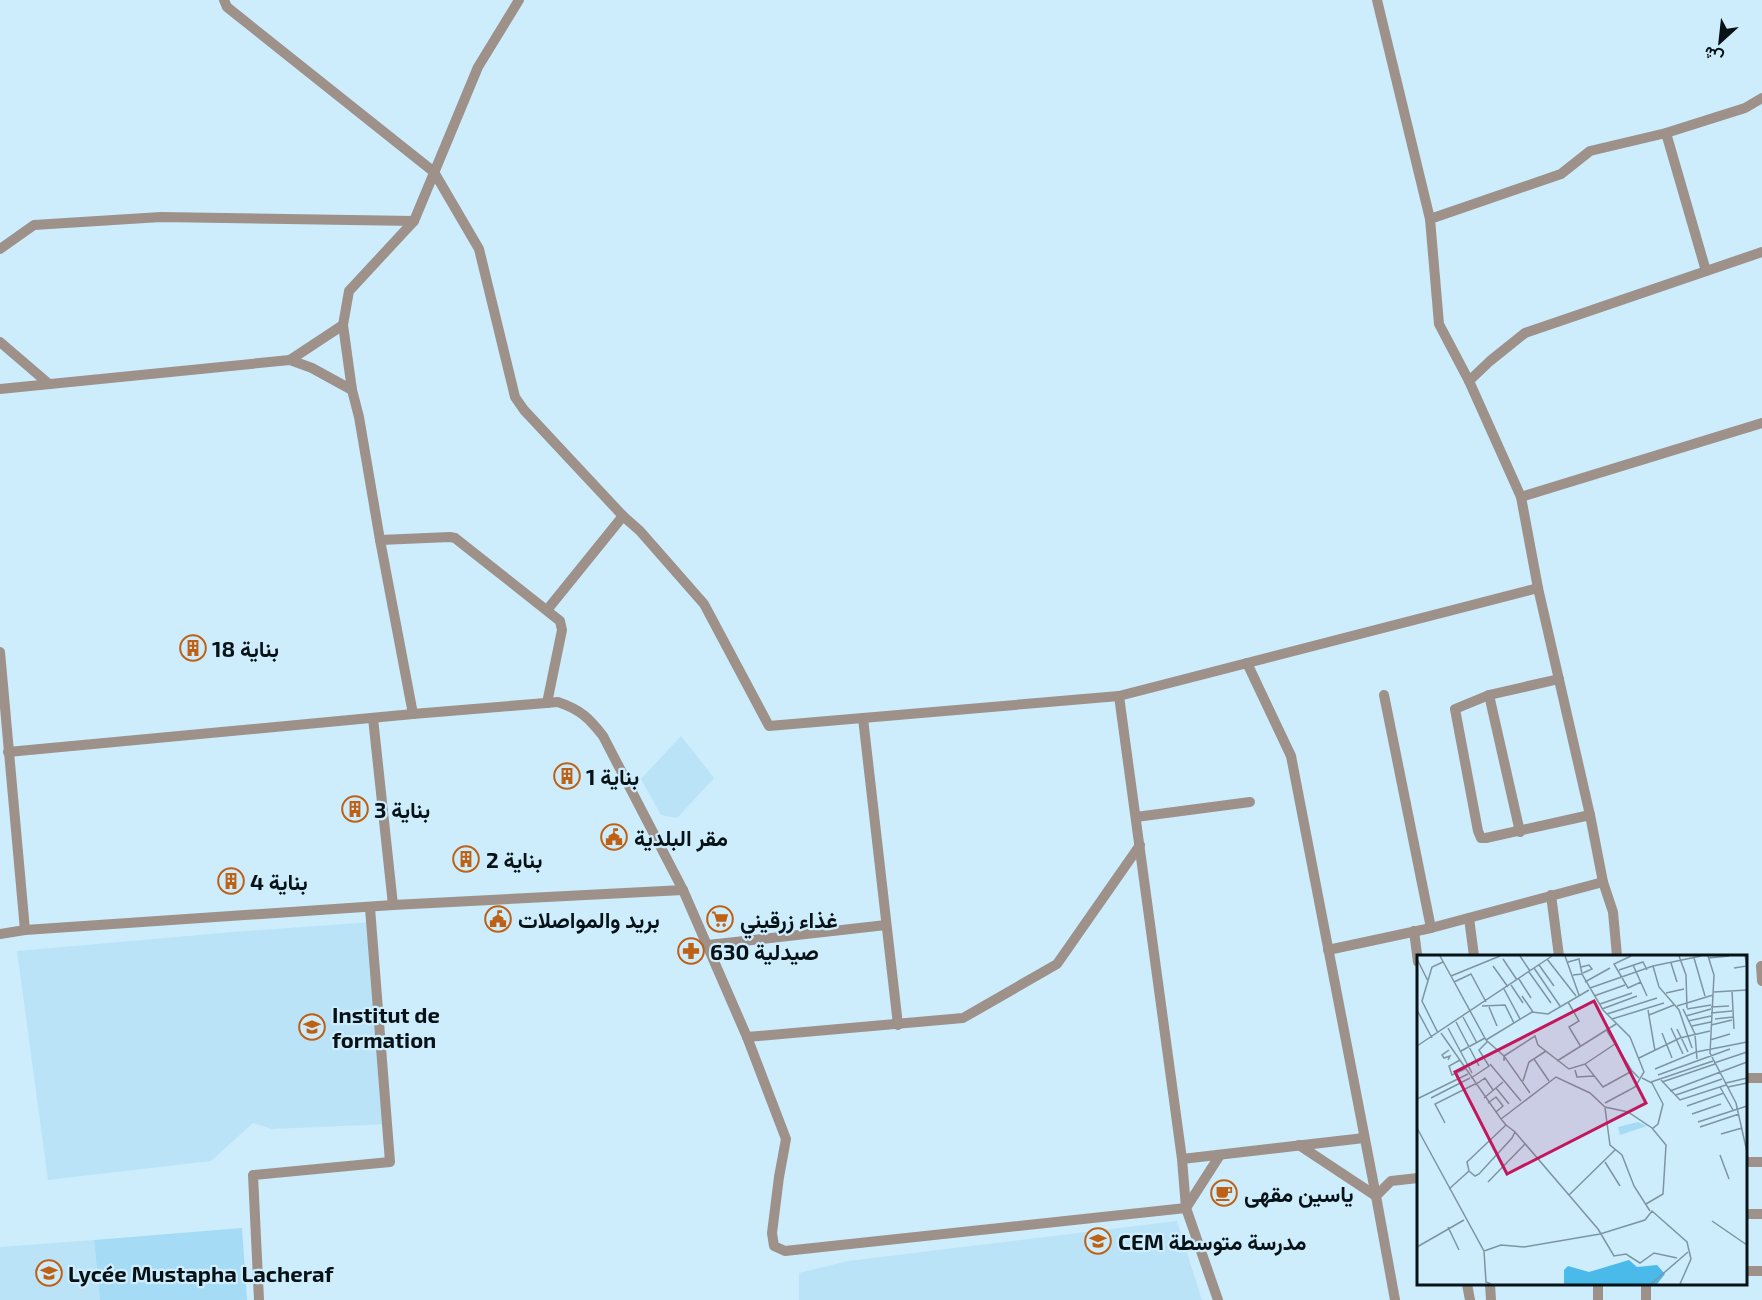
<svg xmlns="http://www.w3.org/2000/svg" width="1762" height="1300" viewBox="0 0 1762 1300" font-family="'Exo 2',Vazirmatn,sans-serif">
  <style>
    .built { fill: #bae3f7 }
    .green { fill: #a6dbf5 }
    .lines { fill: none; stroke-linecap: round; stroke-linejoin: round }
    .street { stroke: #9d9189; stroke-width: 10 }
    .labels { text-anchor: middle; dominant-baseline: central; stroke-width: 4.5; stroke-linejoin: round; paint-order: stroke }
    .poi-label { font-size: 22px; font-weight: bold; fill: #071217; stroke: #cdedfd; text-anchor: start }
    .inset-road { fill: none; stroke: #7e95a1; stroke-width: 1.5 }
    .view { fill: #c2185b; fill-opacity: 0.15; stroke: #c2185b; stroke-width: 3 }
    .inset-edge { fill: none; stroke: #071217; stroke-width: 3 }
  </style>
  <rect width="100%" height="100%" fill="#cdedfd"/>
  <g class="built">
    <path d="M681,736L714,778L677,818L661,815L641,779Z"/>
    <path d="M372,922L388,1124L272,1129L253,1123L211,1161L48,1180L17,951L233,932Z"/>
    <path d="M1177,1221L1202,1300H799V1273L848,1261Z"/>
    <path d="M94,1240L100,1300H0V1247Z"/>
  </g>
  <path class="green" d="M242,1228L247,1300H100L94,1240Z"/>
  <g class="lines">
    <g class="street">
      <path d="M224,0L227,7L434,172L479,249L515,397L524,410L623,516L640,531L704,604L769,726L1119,696L1538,588L1590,815L1603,882L1613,912L1617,956"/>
      <path d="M1377,0L1430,219L1439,324L1469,381"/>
      <path d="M1666,133L1706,271"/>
      <path d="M1430,219L1561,174L1590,151L1666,133L1745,108L1762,98"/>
      <path d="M0,249L34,225L161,217L414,221"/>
      <path d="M0,342L49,384"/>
      <path d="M290,360L343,325"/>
      <path d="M0,389L290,360L312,368L352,390L359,417L380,540L413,714L558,702C581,710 589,718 603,736L683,890L747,1037L786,1139L779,1177L772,1233L774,1246L785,1251L1186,1208L1220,1155"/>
      <path d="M352,390L343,325L349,291L414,221L478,67L519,0"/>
      <path d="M1521,497L1469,381L1490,361L1525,333L1762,252"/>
      <path d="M380,540L450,537L455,538L560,621L562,630L547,703"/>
      <path d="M1538,588L1521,497L1762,423"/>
      <path d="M547,610L623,516"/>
      <path d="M0,652L25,930"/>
      <path d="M1247,663L1291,756L1376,1196"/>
      <path d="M1559,679L1489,695L1455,709L1478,831L1481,838H1486L1590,815"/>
      <path d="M1384,695L1431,928"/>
      <path d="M1489,695L1520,832"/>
      <path d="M1119,696L1182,1159L1186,1208L1218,1300"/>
      <path d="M373,718L393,905"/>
      <path d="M863,718L898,1025"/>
      <path d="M8,752L413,714"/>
      <path d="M1136,817L1250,802"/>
      <path d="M1551,895L1559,956"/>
      <path d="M1469,918L1474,956"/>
      <path d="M1414,931L1418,962"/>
      <path d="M0,934L25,930L393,905L683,890"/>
      <path d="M708,945L886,925"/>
      <path d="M1328,950L1431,928L1603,882"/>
      <path d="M1761,966L1762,981"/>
      <path d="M747,1037L963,1018L1057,964L1140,845"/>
      <path d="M1746,1078H1762"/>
      <path d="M1299,1145L1376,1196"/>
      <path d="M1182,1159L1364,1138"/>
      <path d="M1746,1162H1762"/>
      <path d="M1746,1214H1762"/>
      <path d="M1746,1271H1762"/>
      <path d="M1467,1284L1470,1300"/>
      <path d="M1490,1284L1491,1300"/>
      <path d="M1598,1284V1300"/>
      <path d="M1646,1284V1300"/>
      <path d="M259,1300L253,1175L390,1162L370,908"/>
      <path d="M1395,1300L1376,1196L1391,1181L1418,1178"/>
    </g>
  </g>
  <defs>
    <g id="building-ring" transform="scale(1.35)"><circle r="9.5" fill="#cdedfd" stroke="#bf6115" stroke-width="1.5"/><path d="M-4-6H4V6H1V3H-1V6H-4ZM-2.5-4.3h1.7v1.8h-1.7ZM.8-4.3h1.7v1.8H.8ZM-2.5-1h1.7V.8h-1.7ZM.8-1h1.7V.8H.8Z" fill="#bf6115"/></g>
    <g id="civic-ring" transform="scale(1.35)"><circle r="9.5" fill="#cdedfd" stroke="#bf6115" stroke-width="1.5"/><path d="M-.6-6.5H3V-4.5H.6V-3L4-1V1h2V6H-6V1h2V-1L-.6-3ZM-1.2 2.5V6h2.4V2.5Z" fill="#bf6115"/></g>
    <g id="supermarket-ring" transform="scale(1.35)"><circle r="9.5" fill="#cdedfd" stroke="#bf6115" stroke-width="1.5"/><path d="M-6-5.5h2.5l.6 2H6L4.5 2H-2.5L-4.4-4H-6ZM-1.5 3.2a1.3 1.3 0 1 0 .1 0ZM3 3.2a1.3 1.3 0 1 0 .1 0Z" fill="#bf6115"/></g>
    <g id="pharmacy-ring" transform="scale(1.35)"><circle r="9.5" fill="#cdedfd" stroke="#bf6115" stroke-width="1.5"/><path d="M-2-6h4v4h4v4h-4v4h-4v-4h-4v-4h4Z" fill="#bf6115"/></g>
    <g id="university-ring" transform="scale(1.35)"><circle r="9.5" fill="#cdedfd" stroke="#bf6115" stroke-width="1.5"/><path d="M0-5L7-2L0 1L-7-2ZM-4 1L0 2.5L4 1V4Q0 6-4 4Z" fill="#bf6115"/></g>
    <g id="cafe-ring" transform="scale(1.35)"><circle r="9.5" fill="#cdedfd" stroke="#bf6115" stroke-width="1.5"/><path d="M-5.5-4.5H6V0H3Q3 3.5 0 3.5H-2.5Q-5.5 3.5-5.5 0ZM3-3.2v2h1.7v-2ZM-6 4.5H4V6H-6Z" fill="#bf6115"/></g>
    <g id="school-ring" transform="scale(1.35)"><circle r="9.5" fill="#cdedfd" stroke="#bf6115" stroke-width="1.5"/><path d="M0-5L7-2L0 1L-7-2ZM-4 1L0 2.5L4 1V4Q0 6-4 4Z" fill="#bf6115"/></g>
  </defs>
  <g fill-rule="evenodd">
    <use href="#building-ring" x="193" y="648"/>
    <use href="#building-ring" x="567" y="776"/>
    <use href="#building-ring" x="355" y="809"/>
    <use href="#civic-ring" x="614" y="837"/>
    <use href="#building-ring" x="466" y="859"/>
    <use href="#building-ring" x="231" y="881"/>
    <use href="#civic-ring" x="498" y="919"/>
    <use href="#supermarket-ring" x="720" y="919"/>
    <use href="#pharmacy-ring" x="691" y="951"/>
    <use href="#university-ring" x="312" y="1027"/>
    <use href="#cafe-ring" x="1224" y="1193"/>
    <use href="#school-ring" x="1098" y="1241"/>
    <use href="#school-ring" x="49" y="1273"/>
  </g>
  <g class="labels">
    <g class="poi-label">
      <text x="212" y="648">بناية 18</text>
      <text x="586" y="776">بناية 1</text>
      <text x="374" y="809">بناية 3</text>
      <text x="634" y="837">مقر البلدية</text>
      <text x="486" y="859">بناية 2</text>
      <text x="250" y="881">بناية 4</text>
      <text x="518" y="919">بريد والمواصلات</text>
      <text x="740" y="919">غذاء زرقيني</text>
      <text x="710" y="951">صيدلية 630</text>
      <text x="332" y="1014">Institut de<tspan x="332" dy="25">formation</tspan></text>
      <text x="1244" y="1193">ياسين مقهى</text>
      <text x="1118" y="1241">CEM مدرسة متوسطة</text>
      <text x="68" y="1273">Lycée Mustapha Lacheraf</text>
    </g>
  </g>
  <g transform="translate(1417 955)">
    <rect width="330" height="330" fill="#cdedfd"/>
    <path d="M221,167L230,171L203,180L201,172Z" fill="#a6dbf5"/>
    <path d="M212,305L220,312L240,310L248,319L240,329H147V315L151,311L172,317Z" fill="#49baea"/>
    <path class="inset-road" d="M23,1L69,85L87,101L113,138M103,1L113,16M148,1L162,40M214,1L197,9L211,33L224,27M262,1L269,20L270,53M291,1L297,20L293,98L319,148L330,197M277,3L288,41M291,3L312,1M0,4L11,26M86,4L100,25M130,4L159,41M151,7L162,4L165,19M254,8L260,27M122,10L137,31M216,10L230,41M76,11L91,32M236,11L242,32L262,55L275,93M164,12L172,10L175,14L166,18M117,13L143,51M317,13L330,11L328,1M202,15L226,7L230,15M112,17L134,48M156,20L165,19L186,55L213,82L227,117L218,132L188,148M34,21L83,1M102,24L114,43M37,27L54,19L69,47M168,27L193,13M94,30L106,48M173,33L236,11L284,1M87,34L103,64M315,36L317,74M297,37L330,35M249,38L267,34M105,41L116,57M177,41L208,30M151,47L162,66L152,72L164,92M183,49L215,38M65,51L88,50L97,68M260,51L296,40M72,52L80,71M294,52L312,51M185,54L220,41M266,54L278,79L280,104M270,54L294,50M0,55L15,83M231,55L238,96M294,58L315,56M190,59L240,43M232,60L257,50M269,61L294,54M46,62L60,88M195,64L247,48M298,64L316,62M271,66L294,61M39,67L62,111M294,70L315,65M275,71L294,67M31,73L55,118M254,73L266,99M260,74L271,97M190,76L215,116M21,78L5,46L15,12L26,7M24,78L84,164L139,122L173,138L188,152L211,157L235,173L249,190L246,239L229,249M245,78L255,103M69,85L115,57L131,59L172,35M293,85L313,79M0,91L135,1M44,96L68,83M222,103L263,83L293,76M117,104L132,126M31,105L33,101L27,103L25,100L32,95M43,105L32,111L35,120L48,114M87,106V101L118,81L121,90L152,114L168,109L186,132L215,116L222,123M140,106L199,69M297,108L330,97M73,109L104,146M168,109L198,89M238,114L279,97L330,87M158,115L160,122L177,121M241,120L313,94M54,123L72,111L62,95L71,86M225,123L235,128L246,149L241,169L235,174M244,125L263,145L309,130M106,126L112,107L129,96M234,127L296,106M245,127L298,109M309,128L330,123M58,130L68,123L76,135M303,132L316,155M311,132L330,128M79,133L92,149M253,136L330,107M259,140L305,124M14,143L53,123M67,143L86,127M0,144L51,119M71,148L79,142L86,151L79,157M270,151L307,138M188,153L193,190L205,200L217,231L233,256M275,159L304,149M281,167L330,151M28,168L18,149L58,129M283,172L322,159M0,173L67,296L84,290L107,292L183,279L228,265L235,256L270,287L274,304L263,329M98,177L181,274L197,301L209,299L223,308L237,298L260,303M304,179L325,173M303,200L312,224M188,207L203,231M52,216L58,221L62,219L95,183L98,177L89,170M71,227L108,189M32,234L52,216L50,207L89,170L84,164M152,240L198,195M295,266L330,290M31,272L42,295M0,292L47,265M67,296L69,327L74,329M234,329L271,297"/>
    <path class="view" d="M177,46L229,148L90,219L38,117Z"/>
    <rect width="330" height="330" class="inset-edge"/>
  </g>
  <g transform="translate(1720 42) rotate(207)" stroke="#cdedfd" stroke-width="4.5" paint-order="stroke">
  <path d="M0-4.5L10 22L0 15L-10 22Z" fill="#071217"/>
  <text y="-9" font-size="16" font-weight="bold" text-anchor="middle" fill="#071217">ش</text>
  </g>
</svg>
